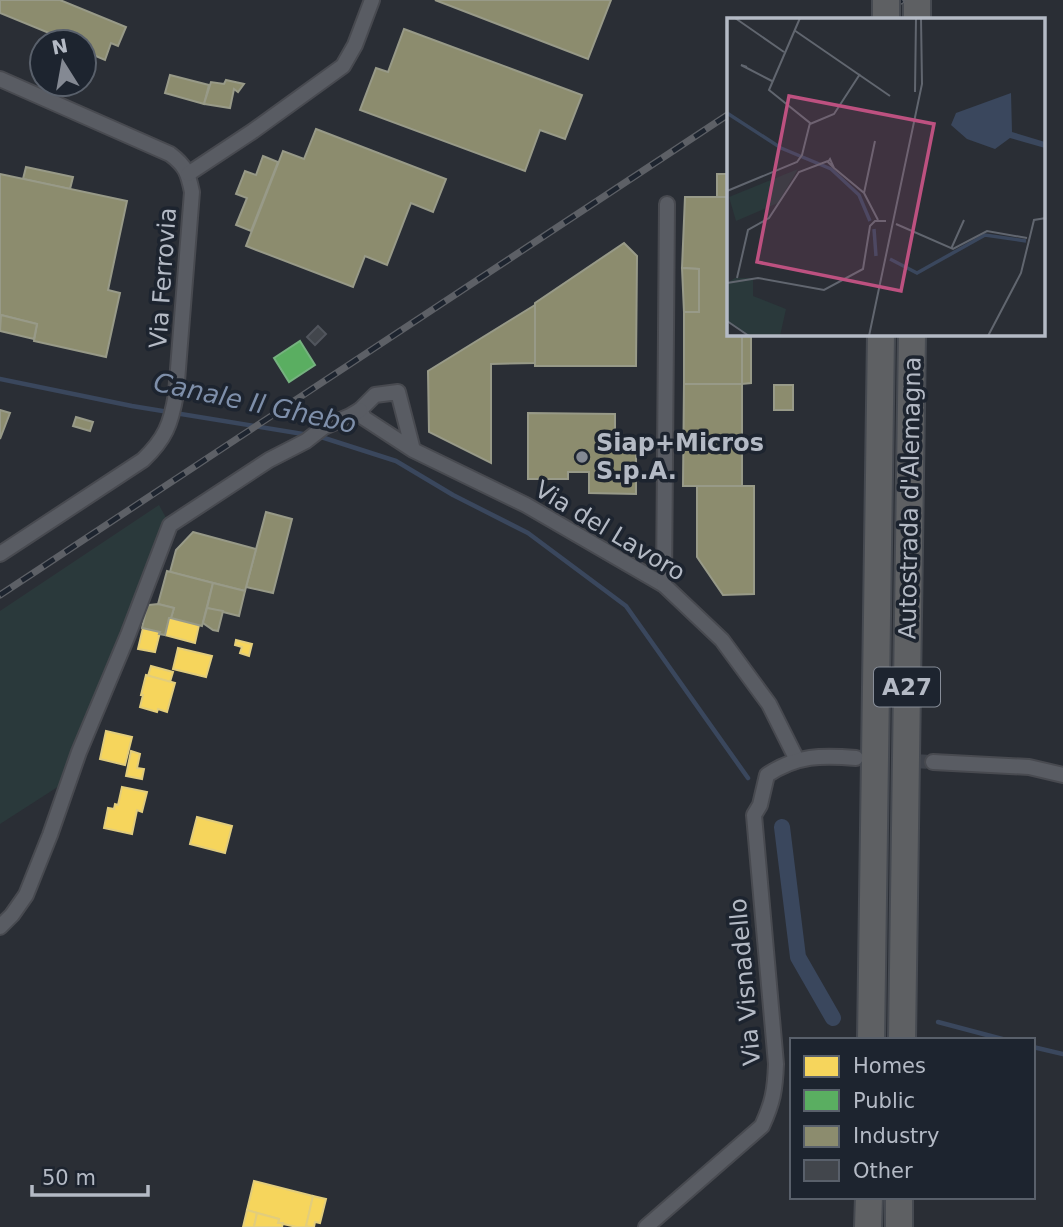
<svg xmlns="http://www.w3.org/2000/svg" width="1063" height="1227" viewBox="0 0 1063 1227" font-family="'DejaVu Sans',sans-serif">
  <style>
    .green { fill: #2a393b }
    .homes { fill: #f6d55c; stroke: #e2cd7c; stroke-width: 2 }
    .public { fill: #5aae61; stroke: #75b27f; stroke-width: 2 }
    .industry { fill: #8c8c6e; stroke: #989a88; stroke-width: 2 }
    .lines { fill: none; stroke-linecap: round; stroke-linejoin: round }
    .stream { stroke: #3a475d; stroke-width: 4.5 }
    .canal { stroke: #3a475d; stroke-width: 16 }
    .building { fill: #42464c; stroke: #51555d; stroke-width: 2 }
    .street-tunnel { stroke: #3f434b; stroke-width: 14; stroke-dasharray: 14 7; stroke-linecap: butt }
    .street-casing { stroke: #484a50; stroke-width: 18 }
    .highway-casing { stroke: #464a51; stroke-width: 30 }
    .street { stroke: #595c63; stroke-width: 14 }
    .highway { stroke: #5e6063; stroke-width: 26 }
    .rail-casing { stroke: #5d6066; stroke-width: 7 }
    .rail { stroke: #1d242f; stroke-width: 4.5; stroke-dasharray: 13; stroke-linecap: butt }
    .highway-bridge-casing { stroke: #464a51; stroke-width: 30; stroke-linecap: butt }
    .highway-bridge { stroke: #5e6063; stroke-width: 26 }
    .poi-dot { fill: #848993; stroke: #1d242f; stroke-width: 2.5 }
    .labels { text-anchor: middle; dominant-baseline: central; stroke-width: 7; stroke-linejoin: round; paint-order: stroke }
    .shield { fill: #1d242f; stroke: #878d98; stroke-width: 2 }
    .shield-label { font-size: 23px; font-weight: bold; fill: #b4bac5 }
    .street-label { font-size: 24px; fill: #b4bac5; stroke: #1d242f }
    .poi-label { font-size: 24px; font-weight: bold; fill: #b4bac5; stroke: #1d242f; text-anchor: start }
    .water-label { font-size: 26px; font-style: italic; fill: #7e8faa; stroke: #1d242f }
    .inset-river { fill: none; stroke: #3a475d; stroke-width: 3.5 }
    .inset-road { fill: none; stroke: #61666f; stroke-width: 2 }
    .view { fill: #bd5180; fill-opacity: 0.15; stroke: #bd5180; stroke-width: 3.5 }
    .inset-edge { fill: none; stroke: #b4bac5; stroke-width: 3.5 }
  </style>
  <rect width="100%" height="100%" fill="#2a2e35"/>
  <path class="green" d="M159,505L170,525L70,779L0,824V611Z"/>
  <g class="homes">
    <path d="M169,618L199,625L195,643L165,635Z"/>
    <path d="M143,628L160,632L155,652L138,649Z"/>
    <path d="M236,640L252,644L249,656L240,653L242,647L235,645Z"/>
    <path d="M178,648L212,656L206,677L173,669Z"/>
    <path d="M151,666L173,672L170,682L148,676Z"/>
    <path d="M146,675L175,683L167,712L158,709L157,712L140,707L143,695H141Z"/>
    <path d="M106,731L132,737L125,765L100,759Z"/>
    <path d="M131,751L140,754L137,768L144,769L142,779L126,776Z"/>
    <path d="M122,787L147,792L142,812L137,810L132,834L104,828L108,808L114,809L115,804L118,805Z"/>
    <path d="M197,817L232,826L225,853L190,844Z"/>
    <path d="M254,1181L313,1196L306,1227H297L278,1223L279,1219L247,1210Z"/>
    <path d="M313,1196L326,1199L320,1223L315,1222L314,1227H311L306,1226Z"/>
    <path d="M247,1210L257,1213L254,1227H243Z"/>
    <path d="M257,1213L279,1219L278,1223H283L282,1227H254Z"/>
  </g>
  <path class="public" d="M300,341L315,365L289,382L274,358Z"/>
  <g class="industry">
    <path d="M0,0H60L126,27L118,46L111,43L105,60L84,51V42H71L0,13Z"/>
    <path d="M435,0H611L588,59Z"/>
    <path d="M404,29L582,95L565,139L540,130L525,171L360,110L376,68L388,72Z"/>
    <path d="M170,75L209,85L204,104L165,93Z"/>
    <path d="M226,80L244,84L238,92L234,89L230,108L204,104L211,82L224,84Z"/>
    <path d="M316,129L446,179L433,212L411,203L387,265L365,256L353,287L246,246L283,151L304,159Z"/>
    <path d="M263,156L278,162L251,231L236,225L247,198L236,194L245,171L256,175Z"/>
    <path d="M26,167L73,177L70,189L23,179Z"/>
    <path d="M0,174L127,201L108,290L120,293L106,357L34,341L37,324L1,315L0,319Z"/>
    <path d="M717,174H729V197L717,198Z"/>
    <path d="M685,197H729V334H742V384H684V312H699V269L682,268Z"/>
    <path d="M624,243L637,256L636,366H535V303Z"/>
    <path d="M682,268L699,269V312H684Z"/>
    <path d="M535,305V363L491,364V463L429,432L428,371Z"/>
    <path d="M1,315L37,324L34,339L0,331Z"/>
    <path d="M742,334H751V383L742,384Z"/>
    <path d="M684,384H742V486H683Z"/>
    <rect x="774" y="385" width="19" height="25"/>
    <path d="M0,410L10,413L0,439Z"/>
    <path d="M528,413L615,414V446L636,447V494L589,493V472H568V479H528Z"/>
    <path d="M76,417L93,422L90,431L73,426Z"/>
    <path d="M697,486H754V594L723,595L697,557Z"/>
    <path d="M266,512L292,519L273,593L246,587Z"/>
    <path d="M193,532L256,549L245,591L170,572L176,550Z"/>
    <path d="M167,571L213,583L202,626L171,618L174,608L158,604Z"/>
    <path d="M213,583L245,591L239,616L207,608Z"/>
    <path d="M158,604L174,608L171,618H169L165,635L159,634L160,632L142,628L147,606L149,605Z"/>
    <path d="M207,608L223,611L218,631L213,630L203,623Z"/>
  </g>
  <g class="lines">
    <g class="stream">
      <path d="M0,379L132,406L309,435"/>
      <path d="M318,436L396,461L453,495L528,533L626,606L748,778"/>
      <path d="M938,1022L1006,1040"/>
      <path d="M1033,1047L1063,1054"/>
    </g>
    <path class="canal" d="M782,827L798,957L833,1018"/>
  </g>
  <path class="building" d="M318,326L326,334L315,345L307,337Z"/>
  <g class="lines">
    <path class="street-tunnel" d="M871,759L933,762"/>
    <g class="street-casing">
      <g id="street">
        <path d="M0,79L170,154C186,166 188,173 192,192L176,394C171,424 165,439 143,460L0,554"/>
        <path d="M188,174L253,131L343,66L355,45L372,0"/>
        <path d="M413,450L398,392L375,395L360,410L364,418L413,450L526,505L664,585L722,640L769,704L797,760"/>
        <path d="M664,585L667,204"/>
        <path d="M933,762L1029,767L1063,775"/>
        <path d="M0,927L12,915L26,895L50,835L79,752L128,635L170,525L269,460L306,441L324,427L350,416L360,410"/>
        <path d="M646,1227L762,1126C773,1102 775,1090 776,1064L754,815L760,805L767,775C797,755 822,755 856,758"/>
      </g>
    </g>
    <g class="highway-casing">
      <g id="highway">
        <path d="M917,19V0"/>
        <path d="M871,1040L881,334"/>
        <path d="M902,1040L912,334"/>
        <path d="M868,1227L869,1197"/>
        <path d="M899,1227V1197"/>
      </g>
    </g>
    <use href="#street" class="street"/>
    <use href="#highway" class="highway"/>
    <g class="rail-casing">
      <g id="rail">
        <path d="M873,19L902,0"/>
        <path d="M0,595L729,114"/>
      </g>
    </g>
    <use href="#rail" class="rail"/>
    <g class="highway-bridge-casing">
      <path id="highway-bridge" d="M886,19V0"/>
    </g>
    <use href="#highway-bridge" class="highway-bridge"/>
  </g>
  <circle class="poi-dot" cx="582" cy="457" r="7"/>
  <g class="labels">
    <rect class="shield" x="874" y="667.5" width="66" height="39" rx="5"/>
    <g class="shield-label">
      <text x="907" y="687">A27</text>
    </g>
    <g class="street-label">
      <text transform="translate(163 278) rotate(-86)">Via Ferrovia</text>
      <text transform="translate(910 498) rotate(-89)">Autostrada d'Alemagna</text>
      <text transform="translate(610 531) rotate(31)">Via del Lavoro</text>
      <text transform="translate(745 982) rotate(-95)">Via Visnadello</text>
    </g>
    <g class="poi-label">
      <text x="596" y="443">Siap+Micros<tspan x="596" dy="28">S.p.A.</tspan></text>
    </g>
    <g class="water-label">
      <text transform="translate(255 403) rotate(12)">Canale Il Ghebo</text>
    </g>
  </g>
  <g transform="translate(727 18)">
    <rect width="318" height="318" fill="#2a2e35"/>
    <path d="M71,151L51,185L9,203L2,179ZM8,260H26V278L59,291L53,318H22L0,303V265Z" fill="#2a393b"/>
    <path d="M284,75L285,114L318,124V130L283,120L268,131L240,121L224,107L229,95Z" fill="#3a475d"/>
    <path class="inset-river" d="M0,95L54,130L104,151L132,177L143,203M147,211L149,238M163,241L190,255L258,217L299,223"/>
    <path class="inset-road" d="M8,0L57,34M67,12L163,78M20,49L14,47L45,63M188,74L189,0M83,106L107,96L133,56M107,150L103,141L101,144L107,150L137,175L151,202M0,173L70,144L75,137L83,105L42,72L73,0M137,175L148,123M169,206L226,231L260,213L300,220M224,231L237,202M10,260L21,212L42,200L72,154L101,143M0,265L31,260L97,272L136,251L143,208L148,203H159M0,303L22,318M142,318L195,66L194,0M261,318L294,255L307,202L319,200"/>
    <path class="view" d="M62,78L207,106L174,273L30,244Z"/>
    <rect width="318" height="318" class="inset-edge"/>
  </g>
  <rect x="790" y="1038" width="245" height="161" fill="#1d242f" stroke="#59606b" stroke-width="2"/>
  <rect x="804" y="1056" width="35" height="21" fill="#f6d55c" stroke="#59606b" stroke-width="2"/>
  <text x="853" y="1073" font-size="21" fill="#b4bac5">Homes</text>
  <rect x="804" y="1090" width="35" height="21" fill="#5aae61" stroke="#59606b" stroke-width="2"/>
  <text x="853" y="1108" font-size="21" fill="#b4bac5">Public</text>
  <rect x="804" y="1126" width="35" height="21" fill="#8c8c6e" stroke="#59606b" stroke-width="2"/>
  <text x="853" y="1143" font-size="21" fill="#b4bac5">Industry</text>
  <rect x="804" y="1160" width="35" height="21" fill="#42464c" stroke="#59606b" stroke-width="2"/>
  <text x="853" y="1178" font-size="21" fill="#b4bac5">Other</text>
  <g transform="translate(63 63) rotate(349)"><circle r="33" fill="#1d242f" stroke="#59606b" stroke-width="2"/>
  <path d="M0-5L12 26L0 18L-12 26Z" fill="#848993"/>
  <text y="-10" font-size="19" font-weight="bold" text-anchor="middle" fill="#b4bac5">N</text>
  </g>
  <path d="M32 1185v10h116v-10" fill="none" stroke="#b4bac5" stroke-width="3.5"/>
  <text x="42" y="1185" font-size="21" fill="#b4bac5" stroke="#1d242f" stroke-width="5" paint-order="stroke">50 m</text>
</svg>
